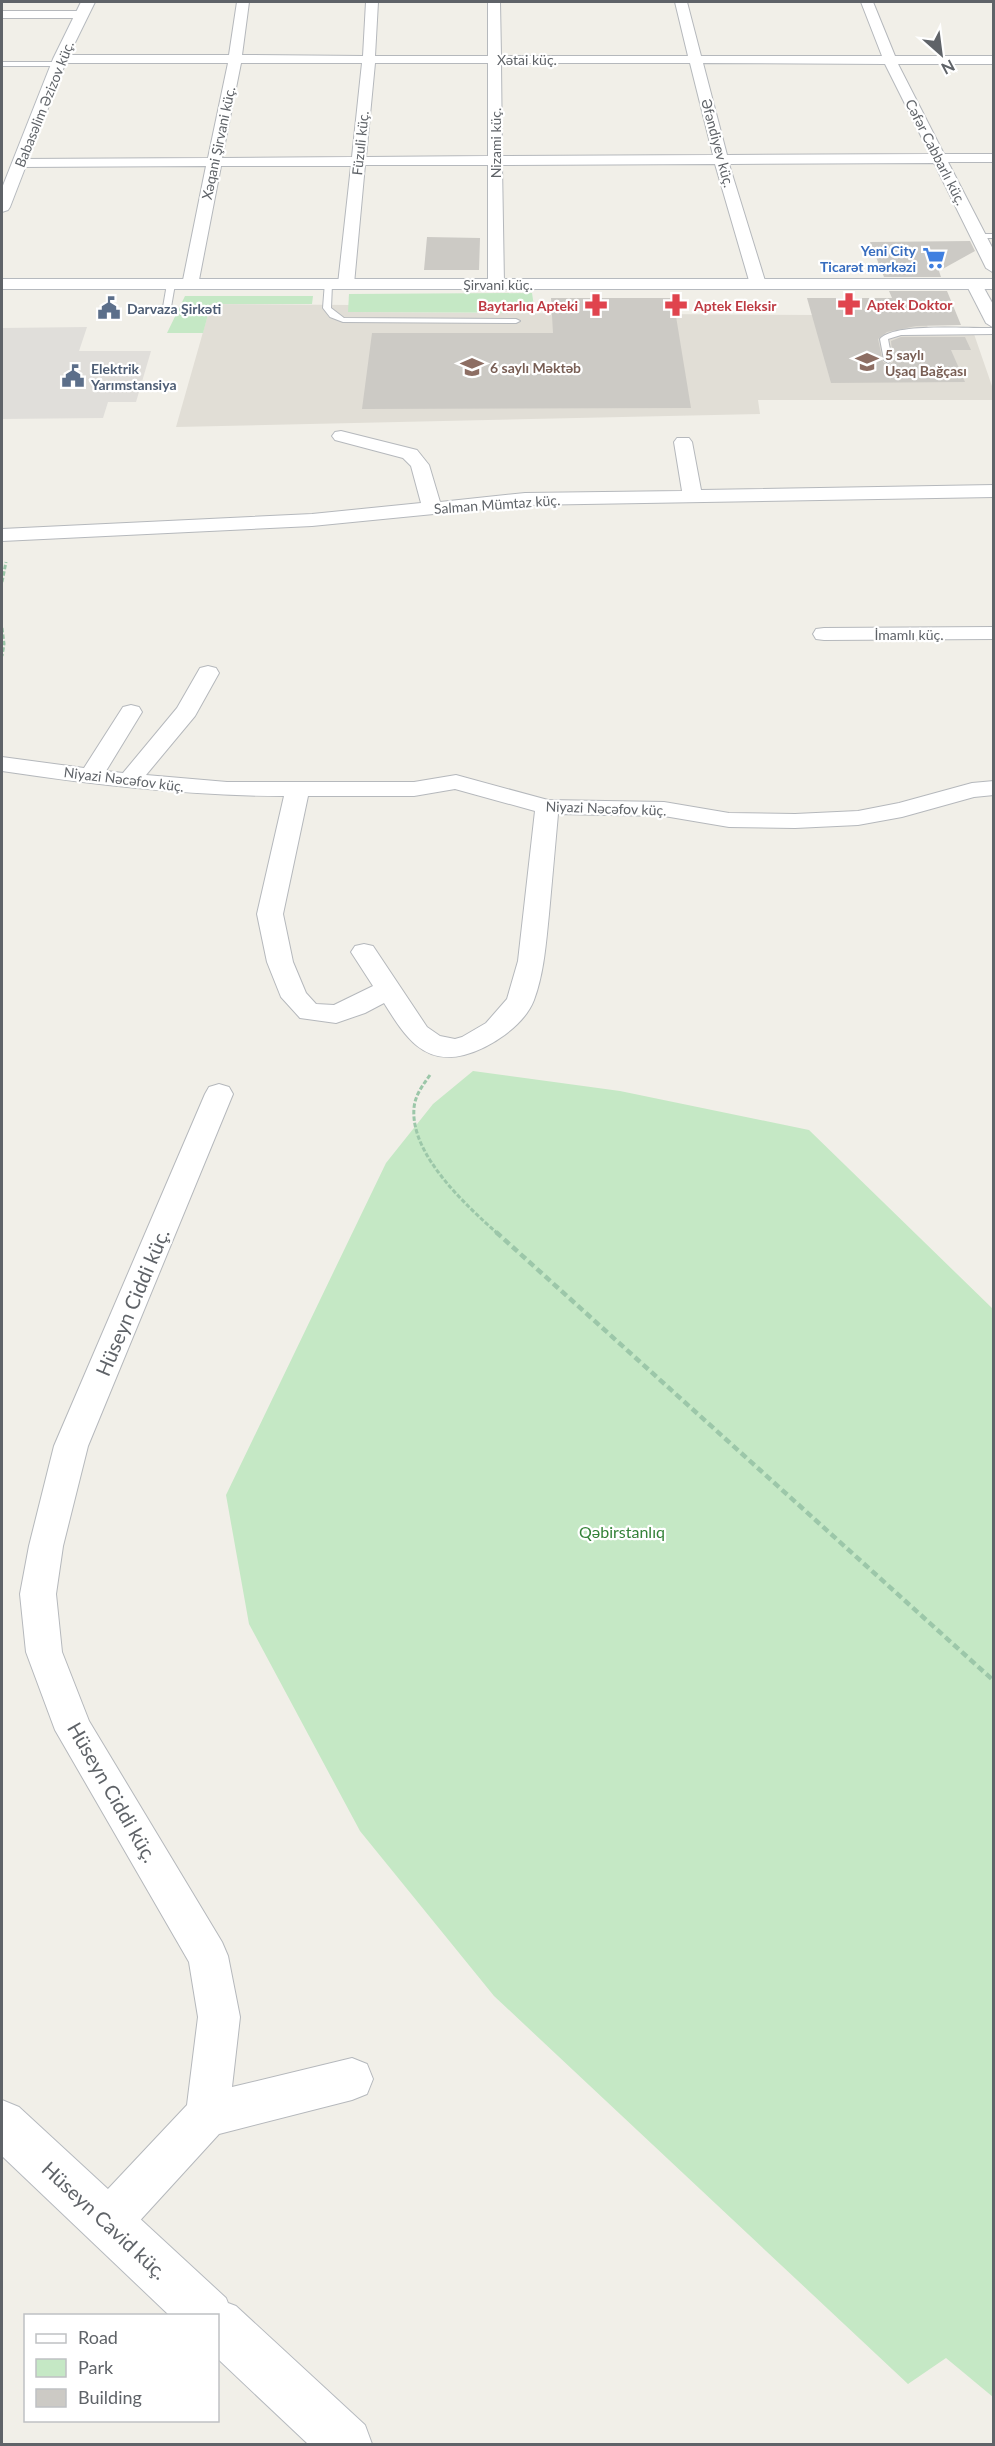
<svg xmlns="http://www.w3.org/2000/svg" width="995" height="2446" viewBox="0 0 995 2446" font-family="Lato,sans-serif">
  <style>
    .industrial { fill: #e0deda }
    .education { fill: #e1ded6 }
    .green { fill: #c5e8c5 }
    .building { fill: #cccac5 }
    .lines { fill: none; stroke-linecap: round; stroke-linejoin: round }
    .lane-casing { stroke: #b5b8bc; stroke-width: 2 }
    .street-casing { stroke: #b5b8bc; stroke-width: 2 }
    .secondary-casing { stroke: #b6babf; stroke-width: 2 }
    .path-far1 { stroke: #9cc7a9; stroke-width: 3; stroke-dasharray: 4.5 2; stroke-linecap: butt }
    .path { stroke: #9cc7a9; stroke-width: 4.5; stroke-dasharray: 7 4; stroke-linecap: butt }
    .lane { fill: #fff; fill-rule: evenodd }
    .street { fill: #fff; fill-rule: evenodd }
    .secondary { fill: #fff; fill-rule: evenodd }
    .labels { text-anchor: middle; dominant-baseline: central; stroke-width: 4.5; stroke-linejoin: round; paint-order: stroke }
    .far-street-label { font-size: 14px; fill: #5f6368; stroke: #fff }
    .far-shop-label { font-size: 14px; font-weight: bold; fill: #366cbe; stroke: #fff; text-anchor: end }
    .far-health-label { font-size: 14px; font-weight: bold; fill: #be3a42; stroke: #fff; text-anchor: start }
    .far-service-label { font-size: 14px; font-weight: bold; fill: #4e5e75; stroke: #fff; text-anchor: start }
    .far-education-label { font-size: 14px; font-weight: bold; fill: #785e54; stroke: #fff; text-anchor: start }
    .park-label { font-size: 16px; fill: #348238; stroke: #fff }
    .near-street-label { font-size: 20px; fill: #5f6368; stroke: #fff }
  </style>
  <rect width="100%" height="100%" fill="#f1efe8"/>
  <path class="industrial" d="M87,327L79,351H151L136,402H108L103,418L2,419V328Z"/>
  <path class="education" d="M211,304L349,305V312L816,315L927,325L930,335L974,334L993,389V400H758L760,414L176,427Z"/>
  <g class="green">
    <path d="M532,293L535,313L348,312L349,294Z"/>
    <path d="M185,296H313L312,304H211L203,333H167Z"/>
    <path d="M473,1071L620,1091L809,1130L993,1309V2397L946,2358L908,2384L494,1996L360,1831L249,1624L226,1495L386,1163L433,1104Z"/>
  </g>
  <g class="building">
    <path d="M427,237L480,238L479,270H424Z"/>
    <path d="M970,241L975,251L939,271L941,277H884L870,242Z"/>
    <path d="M889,291H947L961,325L916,326L887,332L878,339L883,362L888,365L893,362L891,341L901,337H965L971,350H951L965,382L831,383L807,298H892Z"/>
    <path d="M551,298H673L691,408L362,409L372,333H553Z"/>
  </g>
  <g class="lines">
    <g class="lane-casing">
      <g id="lane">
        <path d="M2,62H59L62,64L59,66H2Z"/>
        <path d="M978,234H994V238H975L974,236Z"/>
        <path d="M171,282L175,284L170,313L166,315L162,313L167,284Z"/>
        <path d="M325,282L332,284L331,308L344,318L516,319L520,321L516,323L343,322L330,317L323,308Z"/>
        <path d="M994,328V334L901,335L888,339L892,360L888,363L884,360L880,339C894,322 970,329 994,328Z"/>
      </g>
    </g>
    <g class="street-casing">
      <g id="street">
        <path d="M237,2H249L242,55L363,56L366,2H378L375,56H488V2H500L501,56H688L675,2H687L701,56H882L861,2H873L895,56H994V64H898L944,154H994V162H948L994,251V273L986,268L934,163L729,164L766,284L758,289L750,284L715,164L502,165L504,284L496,289L488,284V165H365L354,284L346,289L338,284L351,166H221L198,285L196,288H184L182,285L206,166L20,167L13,163L20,159L208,158L228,63H60L54,59L60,55H229ZM241,63H362L352,157L222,158ZM375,63H488V156L366,157ZM501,63H690L713,155L502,156ZM703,63L885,64L930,154L727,155Z"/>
        <path d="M80,11L84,12V18H2V11Z"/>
        <path d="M974,279L980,281L994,306V328L986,323L966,284Z"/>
        <path d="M341,431L417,450L429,465L440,502L525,493L682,491L674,442L677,438H689L692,442L701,490L994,485V497L525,505L312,526L2,541V529L312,514L421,503L411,466L403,458L335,440L332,436L335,432Z"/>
        <path d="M994,627V639L824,640L816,639L813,634L816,629L824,628Z"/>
        <path d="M208,666L216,668L219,673L195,716L146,775L227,782H414L456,775L548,800L664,802L729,813L795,814L858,811L899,803L972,783L994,781V795L974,797L902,817L858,825L795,828L729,827L664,816L558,814C555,848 552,881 549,914C546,943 544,973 534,1000C524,1026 490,1048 464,1055C422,1066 403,1033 384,1003L365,1013L336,1023L300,1018L281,997L267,962L257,914L284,796C189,796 95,785 2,771V757L84,768L123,707L131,705L139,707L142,712L106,771L123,773L177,708L200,668ZM455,789L535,811L518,961L507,999L486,1023L462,1037L455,1039L440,1036L427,1027L373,946L364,944L355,946L351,952L373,986L334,1005L316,1004L306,993L293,962L283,914L308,796H414Z"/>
        <path d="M219,1084L229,1087L233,1094L88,1446L63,1546L56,1594L62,1652L89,1721L222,1942L228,1956L240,2017L232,2087L352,2058L367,2064L373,2079L367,2094L352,2100L219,2134L124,2238L108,2244L92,2238L86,2222L92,2206L187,2105L198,2017L189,1962L55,1730L26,1652L20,1594L29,1546L54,1446L205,1094L209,1087Z"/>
      </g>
    </g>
    <g class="secondary-casing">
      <g id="secondary">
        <path d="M81,2H95L67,59L10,207L8,210L2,212V188L53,59Z"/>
        <rect x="2" y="279" width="992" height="10"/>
        <path d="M2,2100L19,2107L226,2298L228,2303L236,2306L365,2425L372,2444H308L218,2359V2316H170L2,2156Z"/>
      </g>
    </g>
    <g class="path-far1">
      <path d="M2,582L6,562"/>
      <path d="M2,628L4,644L2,656"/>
      <path d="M430,1075C423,1085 415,1095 414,1108C410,1155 467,1206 498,1234"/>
    </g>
    <path class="path" d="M496,1232L994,1681"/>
    <use href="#lane" class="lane"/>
    <use href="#street" class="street"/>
    <use href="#secondary" class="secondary"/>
  </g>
  <defs>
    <g id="supermarket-bare" transform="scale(1.8)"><path d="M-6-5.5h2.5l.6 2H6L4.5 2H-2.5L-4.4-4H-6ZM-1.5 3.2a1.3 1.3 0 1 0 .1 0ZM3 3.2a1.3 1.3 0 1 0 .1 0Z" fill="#3f7fe0" stroke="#fff" stroke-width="2.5" paint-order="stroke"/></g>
    <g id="pharmacy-bare" transform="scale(1.8)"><path d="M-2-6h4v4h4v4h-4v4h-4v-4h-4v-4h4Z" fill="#e0444e" stroke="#fff" stroke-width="2.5" paint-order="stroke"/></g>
    <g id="civic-bare" transform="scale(1.8)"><path d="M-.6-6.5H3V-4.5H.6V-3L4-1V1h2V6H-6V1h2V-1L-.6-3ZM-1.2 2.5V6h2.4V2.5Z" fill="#5c6f8a" stroke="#fff" stroke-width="2.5" paint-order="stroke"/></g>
    <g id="school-bare" transform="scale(1.8)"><path d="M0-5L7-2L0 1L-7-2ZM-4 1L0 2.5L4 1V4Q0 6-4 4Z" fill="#8d6e63" stroke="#fff" stroke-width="2.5" paint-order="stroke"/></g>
  </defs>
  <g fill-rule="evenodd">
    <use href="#supermarket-bare" x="934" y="258"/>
    <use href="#pharmacy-bare" x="849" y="304"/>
    <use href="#pharmacy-bare" x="596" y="305"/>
    <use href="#pharmacy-bare" x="676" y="305"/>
    <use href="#civic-bare" x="109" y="308"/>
    <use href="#school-bare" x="867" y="362"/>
    <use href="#school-bare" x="472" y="367"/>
    <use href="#civic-bare" x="73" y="376"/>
  </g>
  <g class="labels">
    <g class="far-street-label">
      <text x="527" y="59">Xətai küç.</text>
      <text transform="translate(44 104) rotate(-68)">Babasəlim Əzizov küç.</text>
      <text transform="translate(218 143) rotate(-78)">Xəqani Şirvani küç.</text>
      <text transform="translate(360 143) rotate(-84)">Füzuli küç.</text>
      <text transform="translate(495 143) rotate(-90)">Nizami küç.</text>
      <text transform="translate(718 143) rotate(75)">Əfəndiyev küç.</text>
      <text transform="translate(936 152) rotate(63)">Cəfər Cabbarlı küç.</text>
      <text x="498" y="284">Şirvani küç.</text>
      <text transform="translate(497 504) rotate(-4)">Salman Mümtaz küç.</text>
      <text x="909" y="634">İmamlı küç.</text>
      <text transform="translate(124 779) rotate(7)">Niyazi Nəcəfov küç.</text>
      <text transform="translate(606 808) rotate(2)">Niyazi Nəcəfov küç.</text>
    </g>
    <g class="far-shop-label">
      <text x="916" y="250">Yeni City<tspan x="916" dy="16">Ticarət mərkəzi</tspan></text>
    </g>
    <g class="far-health-label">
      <text x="867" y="304">Aptek Doktor</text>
      <text x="578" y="305" text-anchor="end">Baytarlıq Apteki</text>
      <text x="694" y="305">Aptek Eleksir</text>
    </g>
    <g class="far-service-label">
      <text x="127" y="308">Darvaza Şirkəti</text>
      <text x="91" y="368">Elektrik<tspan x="91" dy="16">Yarımstansiya</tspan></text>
    </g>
    <g class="far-education-label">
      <text x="885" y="354">5 saylı<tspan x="885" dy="16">Uşaq Bağçası</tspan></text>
      <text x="490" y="367">6 saylı Məktəb</text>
    </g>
    <g class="park-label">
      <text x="622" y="1531">Qəbirstanlıq</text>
    </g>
    <g class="near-street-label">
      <text transform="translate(132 1302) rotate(-67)">Hüseyn Ciddi küç.</text>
      <text transform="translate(113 1792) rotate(60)">Hüseyn Ciddi küç.</text>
      <text transform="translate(105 2220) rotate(43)">Hüseyn Cavid küç.</text>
    </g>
  </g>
  <rect width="995" height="2446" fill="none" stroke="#5f6368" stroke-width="6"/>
  <rect x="24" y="2314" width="195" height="108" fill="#ffffff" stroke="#bfc1c3" stroke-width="1.5"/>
  <rect x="36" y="2334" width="30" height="9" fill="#ffffff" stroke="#bfc1c3" stroke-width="1.5"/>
  <text x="78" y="2344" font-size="18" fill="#5f6368">Road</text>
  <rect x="36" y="2359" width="30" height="18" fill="#c5e8c5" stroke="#bfc1c3" stroke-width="1.5"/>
  <text x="78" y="2374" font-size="18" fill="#5f6368">Park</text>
  <rect x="36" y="2389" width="30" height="18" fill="#cccac5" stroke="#bfc1c3" stroke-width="1.5"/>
  <text x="78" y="2404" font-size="18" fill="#5f6368">Building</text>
  <g transform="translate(941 54) rotate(152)" stroke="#ffffff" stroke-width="4.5" paint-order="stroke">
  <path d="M0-4.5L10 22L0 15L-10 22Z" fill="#5f6368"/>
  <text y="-9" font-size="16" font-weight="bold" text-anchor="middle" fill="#5f6368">N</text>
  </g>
</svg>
